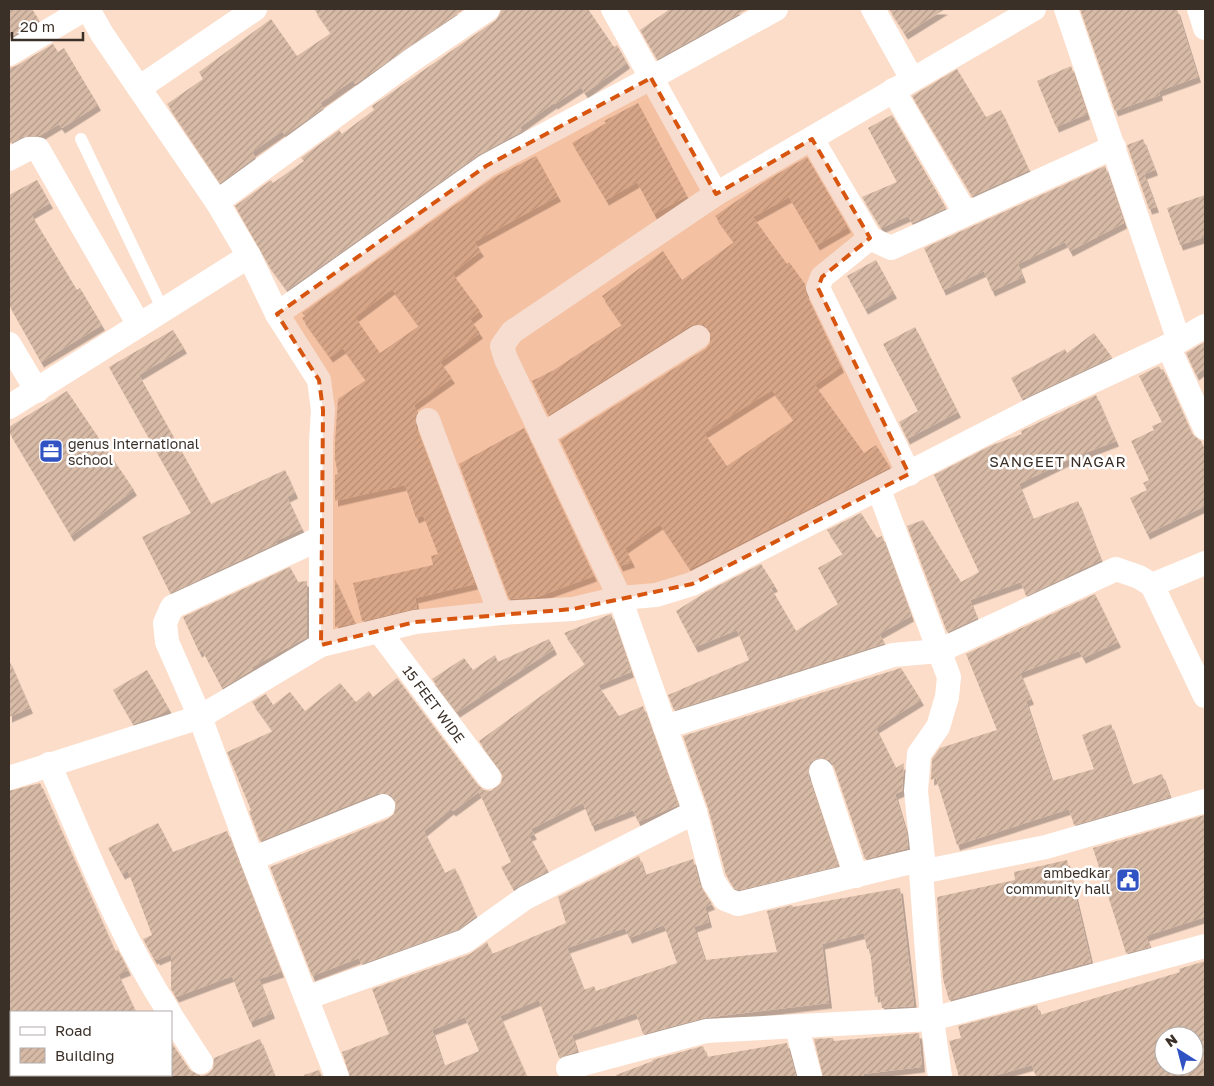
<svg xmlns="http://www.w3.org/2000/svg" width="1214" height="1086" viewBox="0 0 1214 1086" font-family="'Golos Text',sans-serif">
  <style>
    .building { fill: url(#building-hatch); fill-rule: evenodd; filter: url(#shadow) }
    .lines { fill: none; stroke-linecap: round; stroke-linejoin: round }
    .lane { stroke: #fff; stroke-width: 12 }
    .street { stroke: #fff; stroke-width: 24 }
    .marked { fill: #d7550f; fill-opacity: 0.2; stroke: #d7550f; stroke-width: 4; stroke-dasharray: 10 6; stroke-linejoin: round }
    .labels { text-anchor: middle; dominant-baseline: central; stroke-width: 5; stroke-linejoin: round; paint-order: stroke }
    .poi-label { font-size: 14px; fill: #3b3028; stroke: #fff; text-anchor: start }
    .street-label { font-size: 14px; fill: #3b3028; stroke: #fff }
    .neighbourhood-label { font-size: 15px; letter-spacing: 1px; fill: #3b3028; stroke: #fff }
  </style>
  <defs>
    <pattern id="building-hatch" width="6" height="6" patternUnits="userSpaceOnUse" patternTransform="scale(1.25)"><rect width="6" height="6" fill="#d8bba7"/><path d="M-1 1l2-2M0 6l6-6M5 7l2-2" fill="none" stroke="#b09888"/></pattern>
    <filter id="shadow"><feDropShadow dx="3" dy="5.5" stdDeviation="0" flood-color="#0004"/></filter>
  </defs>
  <rect width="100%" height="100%" fill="#fcddc9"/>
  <g class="building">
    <path d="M9,9H32L39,20L9,38Z"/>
    <path d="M314,9H464L355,84L353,80L320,103L323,108L285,135L282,131L252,152L255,157L220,183L167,104L203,79L199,72L271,19L297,56L331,33Z"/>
    <path d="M502,9H588L614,47L617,45L627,63L585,93L581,87L555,104L554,103L520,127L522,131L478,155L287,290L268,264L235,206L271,180L273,183L304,161L301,158L339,130L342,134L374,110L372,106L496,20Z"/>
    <path d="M670,9H748L657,59L640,30Z"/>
    <path d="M889,9H945L905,34Z"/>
    <path d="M1080,9H1177L1198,77L1159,91L1160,95L1115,111Z"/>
    <path d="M53,44L58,52L64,48L98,105L62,128L59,124L39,136L22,137L9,144V68L16,66Z"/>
    <path d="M1071,66L1087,114L1056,127L1037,81Z"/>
    <path d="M957,69L986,117L1001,110L1029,170L972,196L912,96Z"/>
    <path d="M638,103L687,196L654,214L637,182L606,200L572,143L606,123L604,121Z"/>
    <path d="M892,115L946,208L912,223L908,216L881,228L862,197L897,182L868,128Z"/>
    <path d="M1143,139L1155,170L1144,174L1156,207L1149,209L1127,145Z"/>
    <path d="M536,156L558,196L474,242L481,251L452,273L480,311L470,319L480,333L440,362L452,378L414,405L417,413L415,425L475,584L415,598L417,608L362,621L353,583L433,565L431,556L438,554L423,515L416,518L405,485L335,501V475L338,474L335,459V442L338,399L366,380L343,348L330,357L302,318L305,316L302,313L493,178ZM392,289L419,326L380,353L355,317Z"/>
    <path d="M807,157L848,227L817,245L789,197L753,217L787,264L789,262L805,284L806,294L841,367L815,385L864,453L876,445L890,467L690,569L660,524L625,548L632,562L620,566L560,440L705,349L710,343V330L704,325H691L548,415L532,381L554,370L622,325L602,296L663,251L682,280L734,242L715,216L767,180ZM772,390L794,420L727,466L704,433Z"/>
    <path d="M1105,166L1124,223L1070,251L1065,242L1018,264L1023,277L992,291L984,271L943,290L924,248Z"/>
    <path d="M37,180L50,203L31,214L77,290L80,288L102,325L41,362L9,305V195Z"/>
    <path d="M1205,195V237L1180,245L1167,208Z"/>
    <path d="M876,260L894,293L865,309L847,276Z"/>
    <path d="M915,327L958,412L907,439L899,422L918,411L883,344Z"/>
    <path d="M173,330L184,348L139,375L211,504L285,470L295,493L287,497L302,529L276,541L277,543L170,593L142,537L191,513L109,367Z"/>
    <path d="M1094,333L1112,357L1022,399L1011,378L1065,349L1067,353Z"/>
    <path d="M1205,342V368L1196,375L1186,353Z"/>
    <path d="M1159,366L1161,370L1163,369L1192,434L1201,441L1205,450V506L1147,534L1130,498L1147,490L1143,483L1149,480L1131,441L1154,430L1152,426L1162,422L1139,376Z"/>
    <path d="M67,391L134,490L71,536L9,432V427Z"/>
    <path d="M1096,395L1116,441L1072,458L1019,484L1033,519L1078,501L1101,560L1026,596L1021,582L970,600L977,618L947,632L907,526L923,520L961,582L979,572L934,475L990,446L1022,434L1021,431Z"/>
    <path d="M524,428L594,576L537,597L509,599L459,464Z"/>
    <path d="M861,513L877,538L882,536L911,616L879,634L885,643L674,710L668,695L749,660L737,630L695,647L676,611L706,592L761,564L775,586L771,588L796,631L838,604L818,568L843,554L827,530Z"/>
    <path d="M290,567L298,582L307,581V637L252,667L253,669L222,688L202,650L199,652L183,617Z"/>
    <path d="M335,579L355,623L335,627Z"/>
    <path d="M1095,594L1118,642L1083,658L1079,651L1020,673L1031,699L1026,701L1052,781L1094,769L1082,735L1111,724L1132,785L1162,774L1170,797L1074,825L1069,809L957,845L936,778L931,780L932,759L940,748L997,730L966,654Z"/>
    <path d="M611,614L631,672L598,685L619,716L643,706L678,805L638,822L633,810L592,826L583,803L531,829L534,834L529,836L548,871L513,889L501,867L511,862L479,792L453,811L451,809L424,831L445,873L455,868L476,916L459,929L361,964L359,958L312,976L270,867L388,819L394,814L396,801L391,795L378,793L260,841L249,811L251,810L227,752L273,731L252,702L266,694L273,705L290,692L305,711L340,683L356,702L369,691L373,697L397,678L478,785L484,790L491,791L501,783L503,775L479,741L585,664L564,633Z"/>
    <path d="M549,639L554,649L457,712L432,679L464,658L473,670L495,655L498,662Z"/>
    <path d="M9,660L30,708L9,717Z"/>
    <path d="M901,668L921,700L876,728L896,768L904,763L902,791L895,794L907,834L908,848L865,859L834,767L830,760L817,758L810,762L808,775L838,866L739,890L734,888L726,875L708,808L683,736Z"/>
    <path d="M147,670L169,709L157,716L133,724L113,690Z"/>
    <path d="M40,783L115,951L118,950L128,970L118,974L136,1012H9V791Z"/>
    <path d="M1205,815V917L1146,936L1150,947L1126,953L1093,848Z"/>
    <path d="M158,823L173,852L227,831L281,972L259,979L272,1013L250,1022L232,976L176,997L171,989V954L157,960L156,958L154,959L143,939L152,935L128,871L122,874L108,848Z"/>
    <path d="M639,856L645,875L693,859L700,885L712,904L705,907L709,922L694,927L705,960L777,952L767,911L792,905L793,907L900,888L914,1006L882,1008L880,996L875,997L870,949H867L864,933L822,944L829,1003L703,1018L643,1034L636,1013L572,1035L577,1051L559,1058L539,1000L500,1016L527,1077H350L342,1052L389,1034L372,989L470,954L487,942L492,954L566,923L558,897ZM664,925L677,963L596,991L594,986L584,990L567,948L625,928L629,938ZM465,1017L479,1051L444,1066L432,1030Z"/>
    <path d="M1067,860L1091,962L949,1000L943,979L937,897L1015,880L1014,872Z"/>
    <path d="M1205,961V1077H1036L1032,1065L990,1077H959L949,1041L961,1038L958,1026L1037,1005L1040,1015L1180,972L1179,969ZM1164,1036H1194V1066H1164Z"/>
    <path d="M919,1033L922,1067L863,1074L864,1077H823L814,1039L833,1038L834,1041Z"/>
    <path d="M260,1039L275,1077H168L171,1075V1042L190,1070L201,1076L208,1074L213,1069L214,1058Z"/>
    <path d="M787,1043L796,1077H616V1075L653,1061L652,1060L703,1046L707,1057Z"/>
    <path d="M319,1070L322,1077H305L304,1075Z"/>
  </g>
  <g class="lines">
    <path class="lane" d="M81,139L163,310"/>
    <g class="street">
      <path d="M88,9L102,34L217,202L249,256"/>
      <path d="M613,9L716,194"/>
      <path d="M873,9L912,79"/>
      <path d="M1066,9L1179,341"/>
      <path d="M1199,9L1205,28"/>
      <path d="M9,54L85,9"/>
      <path d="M139,88L255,9"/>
      <path d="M893,90L966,214"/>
      <path d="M812,139L870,238L891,248L1114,147"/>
      <path d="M9,159L28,149H38L139,325"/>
      <path d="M217,202L412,60L488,9"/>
      <path d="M870,238L822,277L818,288L909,474"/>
      <path d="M277,314L486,166L651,78L776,9"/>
      <path d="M9,344L37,391"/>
      <path d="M1168,346L1205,428"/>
      <path d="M9,407L249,256L277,314L319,380L323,410L321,442V645"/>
      <path d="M428,420L500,613"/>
      <path d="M542,435L698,337"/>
      <path d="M879,490L949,677L947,697L938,727L919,754L916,791L923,859"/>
      <path d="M321,538L172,607L165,623L167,642L200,717L252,859L337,1077"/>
      <path d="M1205,563L1152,585L1205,696"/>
      <path d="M379,631L489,777"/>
      <path d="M665,727L893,655L939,651L1116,569L1139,577L1152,585"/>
      <path d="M49,764C86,848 119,935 169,1012"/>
      <path d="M821,771L856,876"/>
      <path d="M9,778L200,717L321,645L415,622L500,613L573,609L620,598L656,595L692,584L1035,408L1179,341L1205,326"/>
      <path d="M252,859L383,806"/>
      <path d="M921,872L1046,847L1205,801"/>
      <path d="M306,998L465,941L525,898L695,812"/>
      <path d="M171,1016L201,1062"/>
      <path d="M797,1028L810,1077"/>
      <path d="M568,1068L706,1031L932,1019L1205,946"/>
      <path d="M940,1077L932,1019L921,872L923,859L738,904L725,899L713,881L695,812L620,598L506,359L502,346L512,332L716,194L1034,9"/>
    </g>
  </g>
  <path class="marked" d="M651,78L716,194L812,139L870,238L822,277L818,288L909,474L692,584L573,609L415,622L321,645L323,410L319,380L277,314L486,166Z"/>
  <defs>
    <g id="office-square" transform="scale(1.25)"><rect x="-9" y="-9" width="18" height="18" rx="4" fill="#3052c3" stroke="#fff"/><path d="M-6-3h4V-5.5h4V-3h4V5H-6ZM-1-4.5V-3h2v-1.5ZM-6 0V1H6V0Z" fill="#fff"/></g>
    <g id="civic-square" transform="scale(1.25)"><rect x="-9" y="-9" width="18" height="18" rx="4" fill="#3052c3" stroke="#fff"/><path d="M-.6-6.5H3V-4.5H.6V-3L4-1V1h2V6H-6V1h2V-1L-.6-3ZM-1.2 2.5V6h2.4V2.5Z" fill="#fff"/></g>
  </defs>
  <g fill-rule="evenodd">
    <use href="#office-square" x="51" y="451"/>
    <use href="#civic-square" x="1128" y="880"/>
  </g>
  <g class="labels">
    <g class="poi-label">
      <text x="68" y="443">genus international<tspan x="68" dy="16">school</tspan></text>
      <text x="1110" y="872" text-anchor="end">ambedkar<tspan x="1110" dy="16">community hall</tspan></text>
    </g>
    <g class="street-label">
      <text transform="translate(434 704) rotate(53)">15 FEET WIDE</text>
    </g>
    <g class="neighbourhood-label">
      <text x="1058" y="461">SANGEET NAGAR</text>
    </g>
  </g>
  <rect width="1214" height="1086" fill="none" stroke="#3b3028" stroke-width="20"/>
  <rect x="10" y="1011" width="162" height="65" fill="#ffffff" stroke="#b1aca9"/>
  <rect x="20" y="1027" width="25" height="8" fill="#ffffff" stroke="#b1aca9"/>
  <text x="55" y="1036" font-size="15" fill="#3b3028">Road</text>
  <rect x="20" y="1048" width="25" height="15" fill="url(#building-hatch)" stroke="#b1aca9"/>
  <text x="55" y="1061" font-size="15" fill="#3b3028">Building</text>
  <g transform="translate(1179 1051) rotate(324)"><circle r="24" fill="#ffffff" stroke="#b1aca9"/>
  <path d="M0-4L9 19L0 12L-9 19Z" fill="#3052c3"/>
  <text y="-8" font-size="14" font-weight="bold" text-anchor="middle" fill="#3b3028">N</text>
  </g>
  <path d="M12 32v8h71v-8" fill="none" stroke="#3b3028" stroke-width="2.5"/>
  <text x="20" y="32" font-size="15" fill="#3b3028" stroke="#ffffff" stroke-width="4" paint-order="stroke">20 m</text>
</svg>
